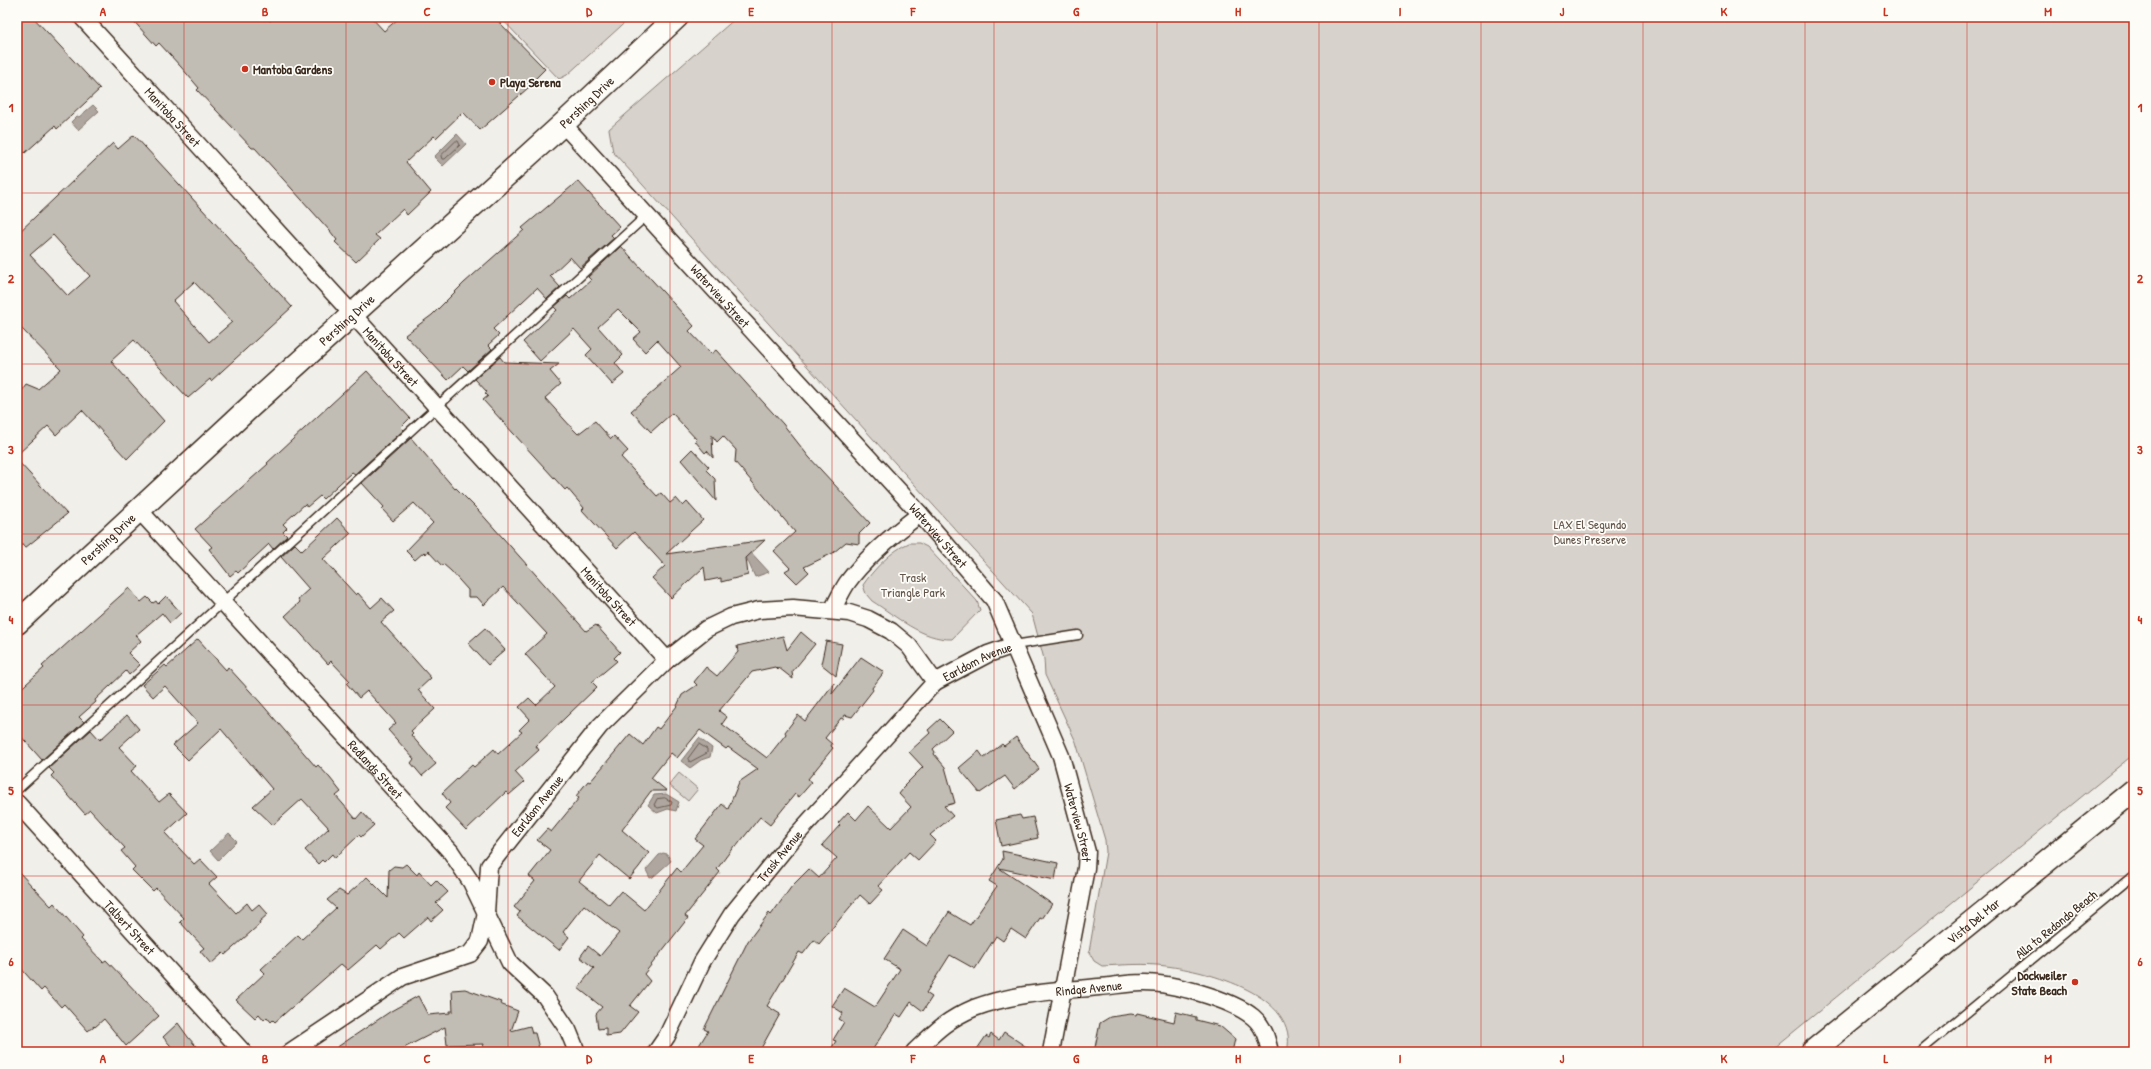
<svg xmlns="http://www.w3.org/2000/svg" width="2151" height="1069" viewBox="0 0 2151 1069" font-family="'Patrick Hand',sans-serif">
  <style>
    .green { fill: #d7d2cc; stroke: #897e75 }
    .water { fill: #aea69f; stroke: #80746b }
    .lines { fill: none; stroke-linecap: round; stroke-linejoin: round }
    .shore { stroke: #695c52; stroke-width: 1 }
    .building { fill: #c1bcb4; stroke: #3b2a1e; fill-rule: evenodd }
    .service-casing { stroke: #3b2a1e; stroke-width: 11 }
    .minor-casing { stroke: #3b2a1e; stroke-width: 19 }
    .secondary-casing { stroke: #3b2a1e; stroke-width: 25 }
    .primary-casing { stroke: #3b2a1e; stroke-width: 25 }
    .service { stroke: #fdfcf7; stroke-width: 8 }
    .minor { stroke: #fdfcf7; stroke-width: 16 }
    .secondary { stroke: #fdfcf7; stroke-width: 22 }
    .primary { stroke: #fdfcf7; stroke-width: 22 }
    .grid { fill: none; stroke: #c8321e; stroke-width: 1; stroke-opacity: 0.55 }
    .poi-dot { fill: #c8321e; stroke: #fdfcf7; stroke-width: 1.5 }
    .labels { text-anchor: middle; dominant-baseline: central; stroke-width: 3.5; stroke-linejoin: round; paint-order: stroke }
    .poi-label { font-size: 13px; font-weight: bold; fill: #3b2a1e; stroke: #fdfcf7; text-anchor: start }
    .street-label { font-size: 13px; fill: #3b2a1e; stroke: #fdfcf7 }
    .park-label { font-size: 13px; fill: #62544a; stroke: #fdfcf7 }
    .neatline { fill: none; stroke: #c8321e; stroke-width: 1.5 }
    .grid-label { font-size: 13px; text-anchor: middle; font-weight: bold; fill: #c8321e }
  </style>
  <rect width="100%" height="100%" fill="#f1efea"/>
  <filter id="ink" filterUnits="userSpaceOnUse"><feTurbulence type="fractalNoise" baseFrequency=".025" numOctaves="2"/><feDisplacementMap in="SourceGraphic" scale="8" xChannelSelector="R" yChannelSelector="G"/><feConvolveMatrix kernelMatrix="1 2 1 2 8 2 1 2 1" color-interpolation-filters="sRGB"/></filter>
  <g filter="url(#ink)">
    <g class="green">
      <path d="M500,17H631L567,75L559,79Z"/>
      <path d="M737,17H2134V754L1769,1052H1287C1301,995 1207,971 1166,966C1145,963 1123,965 1102,966L1094,961L1089,952L1106,852L1105,840L1076,742L1045,675L1044,659L1032,614L613,152L609,129Z"/>
      <path d="M909,543H919L927,547L977,601L980,610L952,639C922,640 896,616 872,601L866,594L863,585C873,570 892,550 909,543Z"/>
      <path d="M679,773L698,789L688,801L669,785Z"/>
    </g>
    <g class="water">
      <path d="M93,105L99,111L78,130L71,122L77,116L79,117Z"/>
      <path d="M457,134L466,144L443,166L434,157Z"/>
      <path d="M742,548H747L769,572L755,577Z"/>
      <path d="M699,738L712,748L710,757L701,760L690,768L681,761Z"/>
      <path d="M666,794L679,802L676,811L668,809L657,813L648,805L654,795Z"/>
      <path d="M229,833L237,841L218,860L210,851Z"/>
      <path d="M663,853L667,854L671,861L653,877L650,878L646,870L659,855Z"/>
    </g>
    <g class="lines">
      <g class="shore">
        <path d="M456,141H458L460,145L445,159H442L441,156Z"/>
        <path d="M699,744L707,749V753L690,762L688,759Z"/>
        <path d="M665,798L672,802L671,805L658,808L654,805L657,799Z"/>
      </g>
    </g>
    <g class="building">
      <path d="M17,17H33L100,89L57,129L55,126L25,153L24,152L17,158Z"/>
      <path d="M130,17H266L270,21L275,17H371L384,31L400,17H494L545,69L534,80L536,81L480,130L463,112L436,138L434,136L406,162L431,192L407,215L403,209L375,235L380,239L356,262L335,242L337,240L330,231L255,148H252L197,90L199,88L181,67L159,43L156,46Z"/>
      <path d="M134,135L292,307L211,381L210,379L188,398L134,340L111,361L164,421L127,459L82,410L56,435L48,426L17,455V396L26,384L38,389L61,369L17,324V234L113,143L118,149ZM53,235L90,276L68,296L30,255ZM194,282L232,322L209,342L173,301Z"/>
      <path d="M578,181L620,227L611,235L614,238L580,268L570,257L550,276L560,287L547,299L537,288L493,329L499,335L488,345L492,349L468,371L463,366L448,380L405,335L432,315L464,283L524,230L522,228Z"/>
      <path d="M621,246L694,326L689,331L711,354L716,350L783,424L809,457L870,523L859,534V544L846,542L833,553L804,567L809,572L797,583L785,571L790,568L774,551L795,532L735,462L736,450L723,436L717,442L712,435L713,458L707,451L705,453L695,441L697,440L672,413L651,432L631,411L681,367L657,340L645,352L633,339L641,332L618,309L598,327L623,355L615,363L624,374L612,384L586,355L592,349L574,329L540,361L523,342L557,310L554,307L567,296L570,299L591,280L588,277Z"/>
      <path d="M500,357L504,362L559,364L550,371L561,384L545,398L573,429L578,434L595,421L611,439L614,436L628,451L621,457L657,496L661,493L670,503L676,498L683,506L687,502L703,520L666,554L765,540L746,558L748,575L721,582V578L706,581L704,567L671,598L652,578L665,566L634,532L617,548L582,510L584,508L567,488L565,490L483,400L488,396L485,393L487,392L475,379Z"/>
      <path d="M367,371L410,418L401,427L404,430L355,474L352,472L323,499L320,496L307,507L305,504L283,524L287,528L283,532L287,536L273,549L269,544L238,573L236,571L230,576L209,549L212,547L195,529L268,464L267,463Z"/>
      <path d="M411,438L455,489L456,488L478,510L586,631L596,625L620,652L614,658L617,661L592,682L597,687L536,746L539,750L515,772L524,782L509,795L506,792L466,830L445,808L450,803L442,793L472,765L474,767L494,749L498,754L522,732L519,730L530,719L519,707L529,698L536,705L555,687L525,654L547,634L503,587L484,605L477,597H468V590L451,571L443,564L442,566L428,551L426,554L424,552L415,560L406,551L433,523L414,503L393,521L382,509L384,507L362,483Z"/>
      <path d="M692,449L709,467L706,470L715,479L716,501L681,460Z"/>
      <path d="M17,460L67,514L25,548L17,539Z"/>
      <path d="M337,518L351,533L323,559L356,595L358,593L371,608L382,598L394,611L381,622L431,678L418,690L435,709L411,731L413,733L411,735L436,764L422,776L411,763L414,759L388,730L396,723L367,691L359,698L347,684L350,681L331,661L328,664L285,616L300,602L298,599L309,589L281,557L295,544L302,551Z"/>
      <path d="M129,588L141,602L147,597L153,603L156,601L158,604L166,596L181,613L170,623L162,613L136,635L141,641L128,653L140,665L129,675L126,671L95,700L96,702L79,717L84,722L42,760L17,732V692L44,668L42,666Z"/>
      <path d="M485,628L505,650L488,665L468,643Z"/>
      <path d="M801,632L815,644L792,672L793,679L779,668L778,670L775,667L752,672L719,711L727,717L722,724L767,758L786,734L785,732L798,715L805,721L834,683L832,694L861,657L884,672L872,688L873,690L852,717L845,715L843,719L841,718L825,738L832,744L831,746L833,748L808,779L812,782L799,797L795,794L770,825L760,817L736,847L734,846L717,869L720,872L685,916L688,918L644,974L650,981L630,1006L638,1012L620,1034L606,1036V1028L598,1029L596,1014L602,1007L578,988L594,968L580,957L588,946L600,956L619,933L584,905L563,932L569,937L559,950L517,916L520,912L514,907L535,881L529,876L550,850L537,840L547,829L551,832L579,798L576,796L588,781L590,782L630,734L643,745L656,727L659,729L677,706L682,695L697,685L694,682L706,667L717,676L738,652L737,646L783,636L787,650ZM700,730L726,749L728,747L758,769L739,782L728,809L722,804L695,839L703,845L681,872L677,868L644,910L621,891L609,905L579,881L600,855L629,879L639,867L649,853L622,830L651,791H667L651,778L671,753L677,758Z"/>
      <path d="M198,639L226,670L228,667L260,702L316,767L318,765L330,778L341,792L336,796L356,819L362,812L374,825L361,837L359,835L335,858L332,854L324,862L322,860L318,864L305,850L329,828L302,799L273,825L253,806L272,789L221,729L188,760L173,745L198,723L165,686L153,697L142,685L165,665L167,667Z"/>
      <path d="M826,641L842,644L836,676L821,664Z"/>
      <path d="M127,715L139,729L119,747L137,766L131,771L159,802L169,794L187,813L165,833L194,864L200,859L217,877L209,884L236,913L247,903L252,910L259,904L268,914L259,922L260,924L225,955L223,953L211,964L200,951L204,948L180,922L184,918L156,888L153,891L132,870L135,867L121,851L125,848L90,810L85,814L51,776L54,773L49,768L91,730L100,740Z"/>
      <path d="M940,719L952,731L933,749L935,752L934,754L945,767L955,803L944,806L953,816L930,835L936,841L918,860L909,852L878,886L883,890L870,904L860,895L819,944L814,940L803,954L799,952L767,1006L780,1014L759,1052H695L708,1031L704,1029L748,941L769,913L771,915L792,886L809,869L819,878L837,858L822,845L840,825L838,823L848,812L856,820L868,806L891,828L911,807L899,794L903,789L902,788L923,767L909,752L930,733L928,730Z"/>
      <path d="M1016,737L1039,769L1015,789L1005,776L980,793L959,768L979,751L984,758L1002,744L1004,746Z"/>
      <path d="M1020,815L1022,819L1033,817L1038,838L1001,846L996,820Z"/>
      <path d="M1002,851L1058,863L1055,880L999,868L1052,904L1042,919L1040,918L1026,939L1011,929L1003,941L996,936L975,969L950,955L926,993L932,997L923,1011L911,1002L901,1017L896,1014L871,1052H829L836,1041L833,1040L844,1022L839,1019L843,1013L832,1006L844,988L875,1007L900,969L884,959L903,930L927,946L949,912L970,925L997,886L989,881L1003,859Z"/>
      <path d="M406,864L417,875L419,872L431,885L436,880L448,892L436,903L443,910L431,921L428,917L404,938L399,933L381,949L377,945L348,970L341,964L275,1022L273,1020L271,1022L267,1017L264,1020L259,1014L255,1018L236,1000L265,973L261,969L298,935L302,939L336,908L327,900L339,890L347,895L367,877L388,898L389,870L394,866L402,867Z"/>
      <path d="M17,870L51,906L54,903L83,937L81,939L103,962L106,960L159,1016L126,1046L104,1019L95,1027L94,1026L88,1031L64,1004L61,1007L44,988L41,991L17,964Z"/>
      <path d="M465,989L501,1002L500,1004L518,1011L511,1031L530,1026L532,1033H535L540,1052H481L484,1044L447,1045L445,1027L396,1052H330L391,1011L418,996L428,1015L450,1013V1011H453L452,990Z"/>
      <path d="M1176,1012L1196,1017V1020L1220,1026L1235,1039L1232,1052H1094L1100,1023L1110,1017L1131,1014L1136,1015L1137,1013L1174,1022Z"/>
      <path d="M178,1023L188,1037L201,1052H176L163,1037Z"/>
      <path d="M1004,1032L1034,1052H975L986,1036L989,1038L991,1034L999,1040Z"/>
    </g>
    <g class="lines">
      <g class="service-casing">
        <g id="service">
          <path d="M1014,645L1078,635"/>
          <path d="M17,790L646,216"/>
          <path d="M1919,1052L2134,875"/>
        </g>
      </g>
      <g class="minor-casing">
        <g id="minor">
          <path id="s1" d="M82,17L667,660"/>
          <path id="s2" d="M563,124L920,514L994,600L1061,756L1087,852L1086,868L1051,1052"/>
          <path id="s3" d="M139,510L451,852L471,882L510,963L545,996L568,1030L577,1052"/>
          <path d="M832,610C837,602 841,592 847,583C865,558 895,533 920,514"/>
          <path id="s4" d="M17,803L243,1052"/>
          <path id="s5" d="M290,1052L402,977L470,954L480,941L486,913L489,866L600,726L667,660L706,629L731,617L759,610L793,608L849,613L868,619L891,631L909,646L935,682L988,654L1014,645"/>
          <path id="s6" d="M656,1052L667,1036L702,962L732,914L792,840L935,682"/>
          <path id="s7" d="M914,1052C935,1032 946,1020 974,1008C1014,993 1058,991 1099,987C1113,986 1128,983 1142,983C1170,982 1231,999 1253,1017C1264,1026 1267,1039 1270,1052"/>
        </g>
      </g>
      <g class="secondary-casing">
        <g id="secondary">
          <path id="s8" d="M17,623L250,407L563,124L677,17"/>
        </g>
      </g>
      <g class="primary-casing">
        <g id="primary">
          <path id="s9" d="M1812,1052L2134,790"/>
        </g>
      </g>
      <use href="#service" class="service"/>
      <use href="#minor" class="minor"/>
      <use href="#secondary" class="secondary"/>
      <use href="#primary" class="primary"/>
    </g>
  </g>
  <path class="grid" d="M184,17V1052M346,17V1052M508,17V1052M670,17V1052M832,17V1052M994,17V1052M1157,17V1052M1319,17V1052M1481,17V1052M1643,17V1052M1805,17V1052M1967,17V1052M17,193H2134M17,364H2134M17,534H2134M17,705H2134M17,876H2134"/>
  <g class="poi-dot">
    <circle cx="245" cy="69" r="4"/>
    <circle cx="492" cy="82" r="4"/>
    <circle cx="2075" cy="982" r="4"/>
  </g>
  <g class="labels">
    <g class="poi-label">
      <text x="253" y="69">Mantoba Gardens</text>
      <text x="500" y="82">Playa Serena</text>
      <text x="2067" y="975" text-anchor="end">Dockweiler<tspan x="2067" dy="15">State Beach</tspan></text>
    </g>
    <g class="street-label">
      <text stroke="none"><textPath href="#s8" startOffset="772">Pershing Drive</textPath></text>
      <text stroke="none"><textPath href="#s1" startOffset="135">Manitoba Street</textPath></text>
      <text stroke="none"><textPath href="#s2" startOffset="233">Waterview Street</textPath></text>
      <text stroke="none"><textPath href="#s8" startOffset="448">Pershing Drive</textPath></text>
      <text stroke="none"><textPath href="#s1" startOffset="459">Manitoba Street</textPath></text>
      <text stroke="none"><textPath href="#s2" startOffset="557">Waterview Street</textPath></text>
      <text stroke="none"><textPath href="#s8" startOffset="124">Pershing Drive</textPath></text>
      <text stroke="none"><textPath href="#s1" startOffset="783">Manitoba Street</textPath></text>
      <text stroke="none"><textPath href="#s5" startOffset="929">Earldom Avenue</textPath></text>
      <text stroke="none"><textPath href="#s3" startOffset="351">Redlands Street</textPath></text>
      <text stroke="none"><textPath href="#s5" startOffset="376">Earldom Avenue</textPath></text>
      <text stroke="none"><textPath href="#s2" startOffset="881">Waterview Street</textPath></text>
      <text stroke="none"><textPath href="#s6" startOffset="233">Trask Avenue</textPath></text>
      <text stroke="none"><textPath href="#s9" startOffset="208">Vista Del Mar</textPath></text>
      <text transform="translate(2056 924) rotate(-39)">Alla to Redondo Beach</text>
      <text stroke="none"><textPath href="#s4" startOffset="168">Talbert Street</textPath></text>
      <text stroke="none"><textPath href="#s7" startOffset="192">Rindge Avenue</textPath></text>
    </g>
    <g class="park-label">
      <text x="1590" y="524">LAX El Segundo<tspan x="1590" dy="15">Dunes Preserve</tspan></text>
      <text x="913" y="577">Trask<tspan x="913" dy="15">Triangle Park</tspan></text>
    </g>
  </g>
  <rect width="2151" height="1069" fill="none" stroke="#fdfcf7" stroke-width="44"/>
  <rect x="22" y="22" width="2107" height="1025" class="neatline"/>
  <g class="grid-label">
    <text x="103" y="16">A</text>
    <text x="265" y="16">B</text>
    <text x="427" y="16">C</text>
    <text x="589" y="16">D</text>
    <text x="751" y="16">E</text>
    <text x="913" y="16">F</text>
    <text x="1076" y="16">G</text>
    <text x="1238" y="16">H</text>
    <text x="1400" y="16">I</text>
    <text x="1562" y="16">J</text>
    <text x="1724" y="16">K</text>
    <text x="1886" y="16">L</text>
    <text x="2048" y="16">M</text>
    <text x="11" y="112">1</text>
    <text x="2140" y="112">1</text>
    <text x="11" y="283">2</text>
    <text x="2140" y="283">2</text>
    <text x="11" y="454">3</text>
    <text x="2140" y="454">3</text>
    <text x="11" y="624">4</text>
    <text x="2140" y="624">4</text>
    <text x="11" y="795">5</text>
    <text x="2140" y="795">5</text>
    <text x="11" y="966">6</text>
    <text x="2140" y="966">6</text>
    <text x="103" y="1063">A</text>
    <text x="265" y="1063">B</text>
    <text x="427" y="1063">C</text>
    <text x="589" y="1063">D</text>
    <text x="751" y="1063">E</text>
    <text x="913" y="1063">F</text>
    <text x="1076" y="1063">G</text>
    <text x="1238" y="1063">H</text>
    <text x="1400" y="1063">I</text>
    <text x="1562" y="1063">J</text>
    <text x="1724" y="1063">K</text>
    <text x="1886" y="1063">L</text>
    <text x="2048" y="1063">M</text>
  </g>
</svg>
